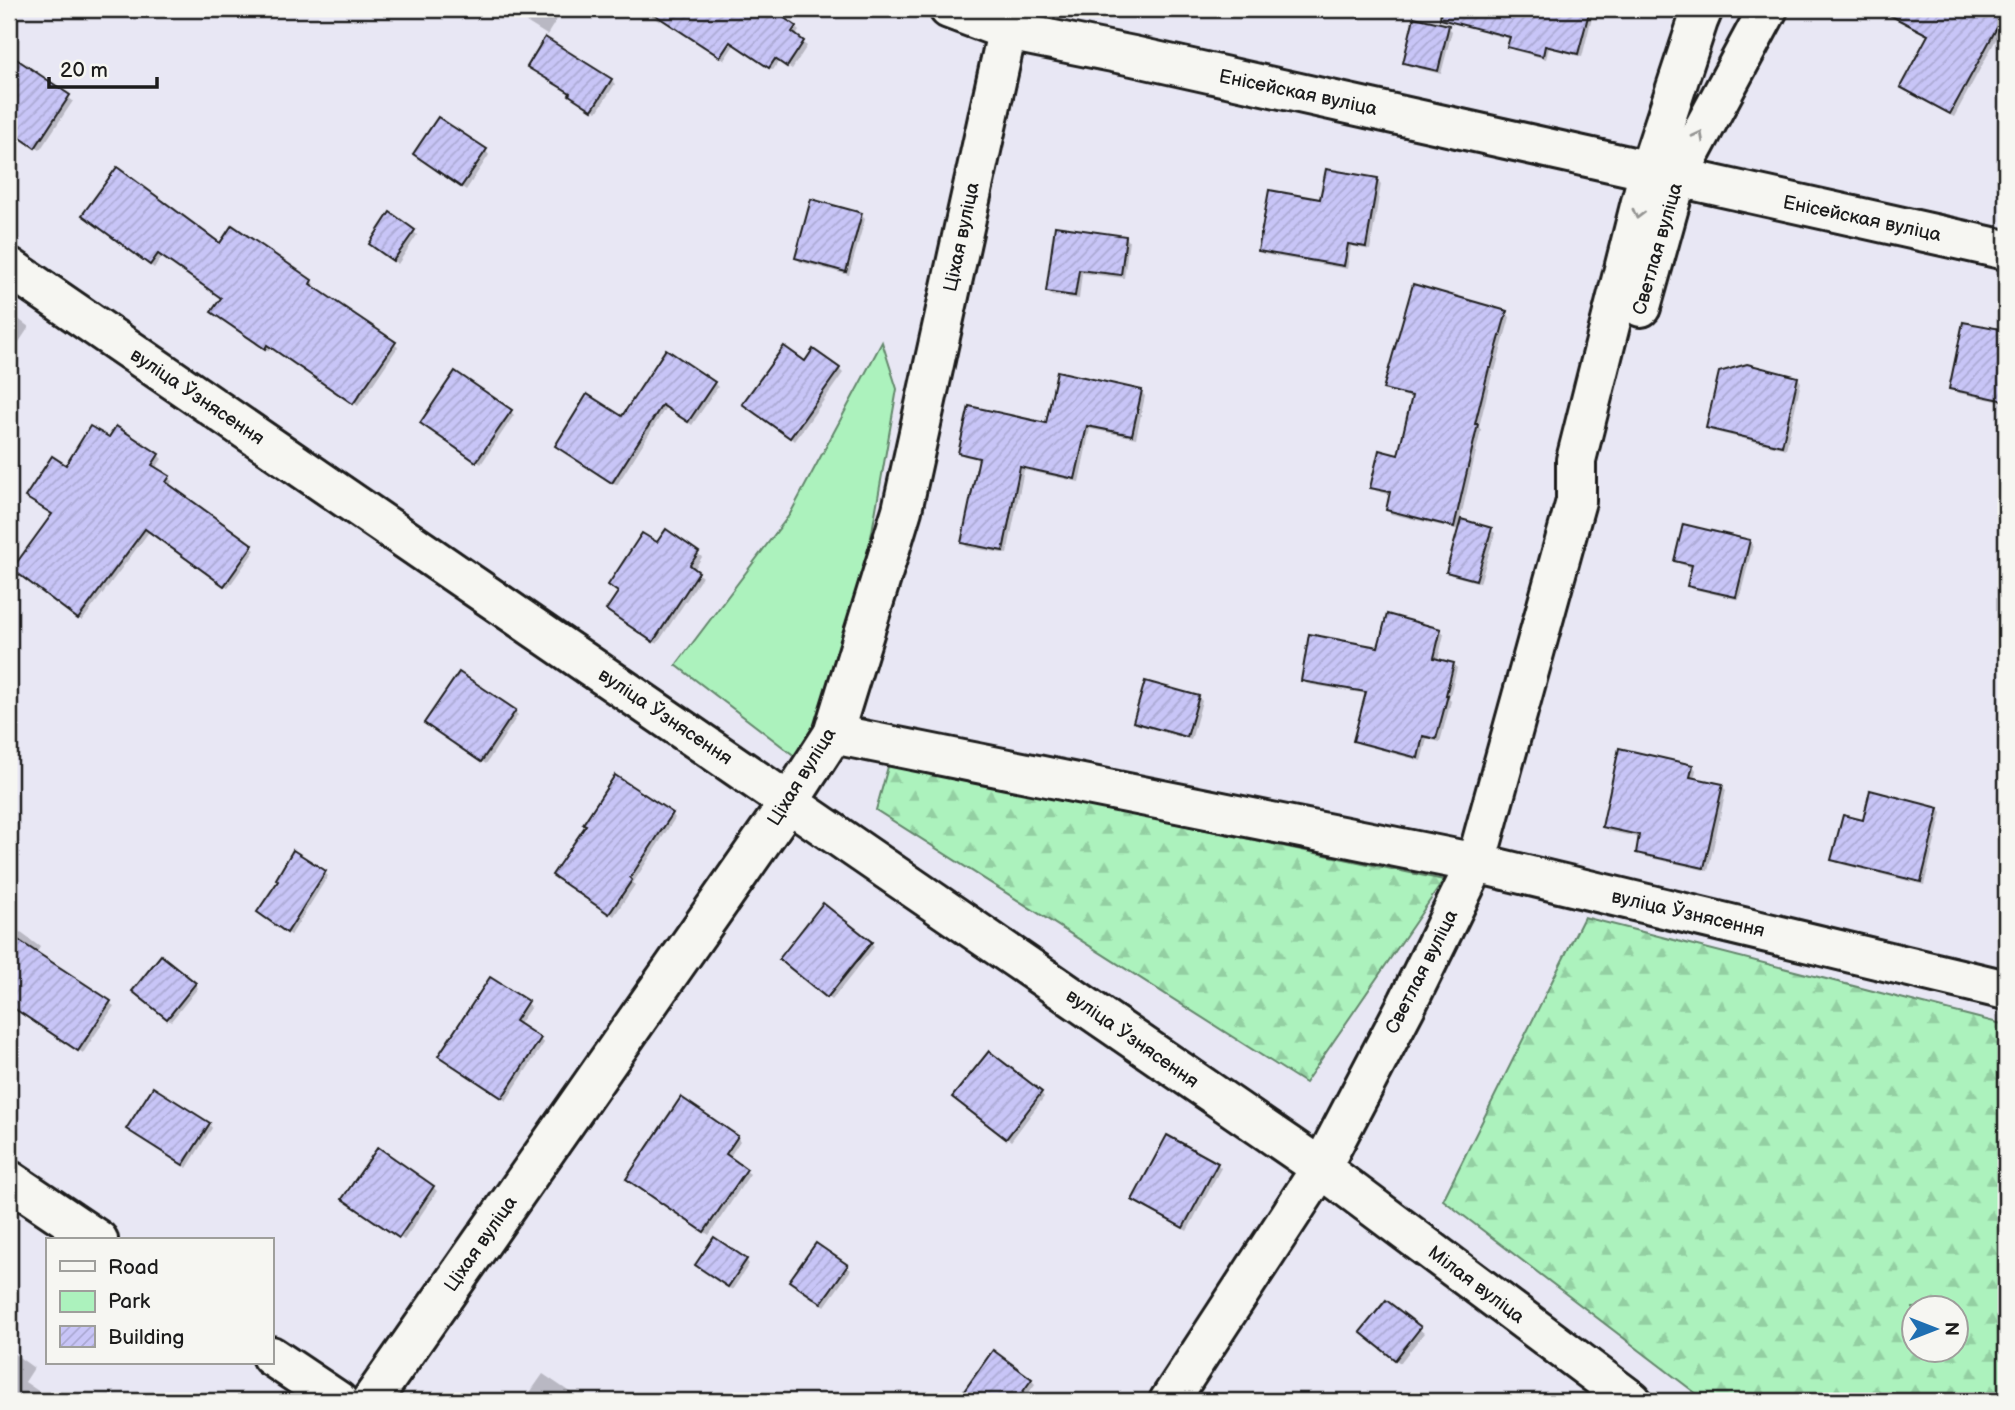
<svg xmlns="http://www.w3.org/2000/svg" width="2015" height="1410" viewBox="0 0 2015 1410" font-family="'Balsamiq Sans',sans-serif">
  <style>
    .green { fill: #acf2bd; stroke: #64876c; stroke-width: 2 }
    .forest { fill: url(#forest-firs); stroke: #64876c; stroke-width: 2; fill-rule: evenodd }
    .shadow { fill: #0003 }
    .building { fill: url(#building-hatch); stroke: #1c1c1c; stroke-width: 2 }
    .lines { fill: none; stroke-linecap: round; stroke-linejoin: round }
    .minor-casing { stroke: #1c1c1c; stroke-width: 44 }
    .minor { stroke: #f6f6f2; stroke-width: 38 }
    .oneway { stroke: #949492 }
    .labels { text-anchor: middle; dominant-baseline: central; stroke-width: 7; stroke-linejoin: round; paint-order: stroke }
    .street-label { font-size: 19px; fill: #1c1c1c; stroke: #f6f6f2 }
  </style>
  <defs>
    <pattern id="forest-firs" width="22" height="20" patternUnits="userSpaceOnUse" patternTransform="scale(1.75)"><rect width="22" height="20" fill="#acf2bd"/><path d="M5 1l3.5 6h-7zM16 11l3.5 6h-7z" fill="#93cfa2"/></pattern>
    <pattern id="building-hatch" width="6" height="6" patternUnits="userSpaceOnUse" patternTransform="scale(1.75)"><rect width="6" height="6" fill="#c8c5f7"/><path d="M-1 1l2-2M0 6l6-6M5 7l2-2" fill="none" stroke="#aba9d3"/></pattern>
  </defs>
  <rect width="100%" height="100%" fill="#e8e7f4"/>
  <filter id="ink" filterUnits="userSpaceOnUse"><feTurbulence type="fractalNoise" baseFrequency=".0143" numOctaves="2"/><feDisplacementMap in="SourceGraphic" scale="14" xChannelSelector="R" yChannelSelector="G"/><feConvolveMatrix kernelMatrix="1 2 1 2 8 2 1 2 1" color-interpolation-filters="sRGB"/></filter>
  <g filter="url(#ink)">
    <path class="green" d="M882,342L897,389L872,532L851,633L827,708L796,757L676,665L790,514Z"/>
    <g class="forest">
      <path d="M889,763L1444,880L1305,1083L876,810Z"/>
      <path d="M1584,917L2006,1025V1401H1706L1443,1200ZM1913,1308H1955V1350H1913Z"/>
    </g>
    <g class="shadow">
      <path d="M512,9H563L547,35L515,15L511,11Z"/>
      <path d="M641,9H768L795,27L799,31L795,37L807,46L792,69L779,61L773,70L734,45L724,60L662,18L660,22Z"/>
      <path d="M1489,9H1594L1582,57L1549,48L1546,59L1513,50L1509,46L1511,39L1487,33L1483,29Z"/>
      <path d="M1919,9H2006V21L1954,117L1905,91L1902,87L1929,36L1911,25Z"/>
      <path d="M1448,27L1452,31L1441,74L1409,66L1405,62Z"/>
      <path d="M10,56L73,101L40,150L9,129Z"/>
      <path d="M611,80L615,84L597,112L575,98Z"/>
      <path d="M486,151L489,155L466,190L419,158Z"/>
      <path d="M1377,180L1381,184L1370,250L1351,246L1347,269L1263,254L1260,251L1321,201Z"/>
      <path d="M861,215L865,219L849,275L800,262L797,258Z"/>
      <path d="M88,218L221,246L311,281L315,285L313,288L398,347L358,406L272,347L269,351L217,316L222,298L162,257L154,268Z"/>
      <path d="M413,231L417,235L398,264L375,248Z"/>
      <path d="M1125,237L1129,241L1124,278L1082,273L1079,299L1052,296L1048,292Z"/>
      <path d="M9,312L29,327L9,357Z"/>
      <path d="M1506,313L1510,317L1495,371L1493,370L1479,427L1481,430L1460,521L1491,530L1495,533L1480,583L1451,575L1448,571L1460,530L1391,514L1387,510L1391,495L1376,491L1372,487L1400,457L1413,398L1389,392L1385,388Z"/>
      <path d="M1964,324L2006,332V403L1954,392L1950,388Z"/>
      <path d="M805,363L839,369L843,373L795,441L749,407Z"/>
      <path d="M1797,378L1801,382L1786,449L1711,431L1707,427Z"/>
      <path d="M714,383L718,387L692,425L666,407L617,485L557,446Z"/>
      <path d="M1141,392L1145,396L1136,438L1090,429L1079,482L1024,470L1007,554L967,547L963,543L981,460L964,456L960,452L1047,425Z"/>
      <path d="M510,411L514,415L481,464L426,427Z"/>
      <path d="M110,439L158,455L162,459L155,469L172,481L169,487L255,550L228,588L149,532L82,621L18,572L54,515L67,467Z"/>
      <path d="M666,532L702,557L694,570L702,577L657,644L612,614L619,592Z"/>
      <path d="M1749,541L1753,545L1739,600L1693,589L1689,585L1693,568L1680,564L1676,560Z"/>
      <path d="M1440,631L1444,634L1438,660L1453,664L1457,668L1449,699L1451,701L1440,742L1427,739L1421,761L1359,744L1355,740L1367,694L1307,684L1303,680L1380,649Z"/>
      <path d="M1198,697L1202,701L1191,740L1139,725L1135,722Z"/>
      <path d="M515,712L518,715L486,764L430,727Z"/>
      <path d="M1693,766L1696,770L1694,780L1722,786L1726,790L1708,871L1642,856L1638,852L1641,838L1608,831L1604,827Z"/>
      <path d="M1938,809L1942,813L1924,885L1837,863L1833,859L1864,822Z"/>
      <path d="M672,814L675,818L633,883L635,885L614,916L558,879Z"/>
      <path d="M324,872L328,876L291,935L263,916Z"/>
      <path d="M9,924L40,947L36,954L114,1006L83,1053L9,1005Z"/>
      <path d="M870,943L874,947L832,1000L785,962Z"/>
      <path d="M491,979L531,1007L518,1025L544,1043L506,1101L444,1059Z"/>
      <path d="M195,984L198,988L171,1021L138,994Z"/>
      <path d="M1041,1093L1044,1097L1011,1141L958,1101Z"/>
      <path d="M209,1124L212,1128L187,1168L132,1132Z"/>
      <path d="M737,1137L740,1141L729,1158L750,1174L709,1235L632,1182Z"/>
      <path d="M1217,1164L1221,1168L1187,1231L1134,1200Z"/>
      <path d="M433,1187L437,1191L404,1240L349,1203Z"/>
      <path d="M746,1260L749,1264L732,1290L701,1268Z"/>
      <path d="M847,1267L851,1270L825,1306L795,1285Z"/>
      <path d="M1386,1302L1424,1333L1400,1363L1366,1336Z"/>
      <path d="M9,1350L34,1368L25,1382L53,1401H9Z"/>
      <path d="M543,1374L583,1401H524Z"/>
      <path d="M1031,1380L1035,1384L1023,1401H980L970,1394Z"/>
    </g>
    <g class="building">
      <path d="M646,9H771L796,26L792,32L804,41L787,67L775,59L769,68L730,42L720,57Z"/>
      <path d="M1441,9H1590L1578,54L1545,46L1543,56L1507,47L1510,37L1440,19Z"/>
      <path d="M1878,9H2006V11L1950,114L1900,87L1928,35Z"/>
      <path d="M1414,17L1449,25L1438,71L1403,63Z"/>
      <path d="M545,37L612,79L592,110L569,95L570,93L527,67Z"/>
      <path d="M9,54L70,95L35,148L9,130Z"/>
      <path d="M438,117L487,149L461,187L413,154Z"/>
      <path d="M117,167L220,243L232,225L312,280L310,284L396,342L353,404L267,345L265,349L211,312L221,298L158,254L150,265L82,215Z"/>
      <path d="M1326,169L1378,178L1366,247L1348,244L1344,266L1258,251L1269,190L1320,199Z"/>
      <path d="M811,199L862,213L846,272L795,258Z"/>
      <path d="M390,212L415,230L393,261L369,244Z"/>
      <path d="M1055,226L1126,236L1121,275L1079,270L1075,296L1046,292Z"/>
      <path d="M1413,284L1507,311L1491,368H1489L1475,424H1478L1454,527L1386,510L1390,492L1370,488L1379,450L1398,455L1412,396L1383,389Z"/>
      <path d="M1963,322L2006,330V401L1949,389Z"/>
      <path d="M784,346L805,361L813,349L840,368L790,438L742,404Z"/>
      <path d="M666,349L715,382L688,422L662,405L612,483L555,446L587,394L622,416Z"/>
      <path d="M1747,364L1798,377L1782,446L1706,428L1719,372Z"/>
      <path d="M455,371L512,410L476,462L420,423Z"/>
      <path d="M1057,371L1142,390L1132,435L1087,426L1075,479L1020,467L1003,551L961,543L979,458L958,453L969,406L1046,423Z"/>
      <path d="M90,426L109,437L116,426L159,454L152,465L170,476L166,482L253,545L224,586L145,529L78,619L12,569L52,514L25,497L52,456L66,465Z"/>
      <path d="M1461,519L1492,528L1476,580L1446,572Z"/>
      <path d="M1683,524L1750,540L1736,597L1687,586L1692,565L1674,561Z"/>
      <path d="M666,529L699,552L690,565L699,572L653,642L606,610L618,592L608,585L642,533L657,542Z"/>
      <path d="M1387,614L1441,629L1434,658L1454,663L1446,695H1448L1436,739L1423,736L1418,758L1353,741L1366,692L1301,681L1309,634L1378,647Z"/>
      <path d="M459,672L516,710L481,762L424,723Z"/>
      <path d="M1145,681L1199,696L1187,737L1133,722Z"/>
      <path d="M1619,748L1693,765L1690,777L1723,784L1704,868L1636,853L1639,835L1602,827Z"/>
      <path d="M615,775L673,813L630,878L632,880L609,914L552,875L586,825L583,824Z"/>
      <path d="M1870,790L1939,808L1921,882L1831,860L1843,815L1863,820Z"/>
      <path d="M293,850L326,871L287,933L257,912L278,881L276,879Z"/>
      <path d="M823,903L872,942L827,998L779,959Z"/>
      <path d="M9,934L111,1001L78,1051L9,1005Z"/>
      <path d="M161,955L196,983L167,1019L132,991Z"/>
      <path d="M490,977L528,1001L515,1021L541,1038L502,1098L438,1056Z"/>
      <path d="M989,1051L1042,1092L1006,1139L952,1097Z"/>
      <path d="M153,1087L210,1123L183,1165L126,1129Z"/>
      <path d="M681,1097L738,1136L726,1154L747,1169L704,1232L626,1179Z"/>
      <path d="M1167,1135L1218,1163L1183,1228L1132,1200Z"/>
      <path d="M378,1147L434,1186L399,1238L342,1199Z"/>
      <path d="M714,1237L747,1259L728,1287L695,1265Z"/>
      <path d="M816,1243L848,1265L821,1303L789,1281Z"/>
      <path d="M1386,1300L1421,1327L1395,1360L1360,1332Z"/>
      <path d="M993,1350L1032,1379L1016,1401H957Z"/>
    </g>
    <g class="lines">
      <g class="minor-casing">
        <g id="minor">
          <path d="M949,9L1008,31L1133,56L2006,250"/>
          <path d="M9,267L1321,1168L1632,1401"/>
          <path d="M1641,307L1677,178L1768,9"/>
          <path d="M833,734L1476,863L2006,990"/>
          <path d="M9,1180L98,1240"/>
          <path d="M271,1356L338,1401"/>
          <path d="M371,1401L789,802L833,734L902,510L1012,9"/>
          <path d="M1169,1401L1321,1168L1408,1002L1476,863L1576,501V460L1649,170L1698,21L1703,9"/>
        </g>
      </g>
      <use href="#minor" class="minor"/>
    </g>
    <defs><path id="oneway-chevron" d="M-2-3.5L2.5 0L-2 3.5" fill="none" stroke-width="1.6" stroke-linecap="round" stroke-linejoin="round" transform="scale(1.75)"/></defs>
    <g class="oneway">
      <use href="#oneway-chevron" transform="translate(1699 136) rotate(-62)"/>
      <use href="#oneway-chevron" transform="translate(1638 214) rotate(104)"/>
    </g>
  </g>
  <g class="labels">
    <g class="street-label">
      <text transform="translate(1298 93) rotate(12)">Енісейская вуліца</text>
      <text transform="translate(1862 219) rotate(12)">Енісейская вуліца</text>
      <text transform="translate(962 237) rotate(-78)">Ціхая вуліца</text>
      <text transform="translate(1658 249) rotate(-74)">Светлая вуліца</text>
      <text transform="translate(197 397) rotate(34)">вуліца Ўзнясення</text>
      <text transform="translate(665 717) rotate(34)">вуліца Ўзнясення</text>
      <text transform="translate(802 777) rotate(-58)">Ціхая вуліца</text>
      <text transform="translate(1688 914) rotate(13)">вуліца Ўзнясення</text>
      <text transform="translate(1422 972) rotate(-63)">Светлая вуліца</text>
      <text transform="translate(1132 1039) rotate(35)">вуліца Ўзнясення</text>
      <text transform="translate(481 1244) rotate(-55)">Ціхая вуліца</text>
      <text transform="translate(1476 1285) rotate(37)">Мілая вуліца</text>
    </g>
  </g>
  <rect width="2015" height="1410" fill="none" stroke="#f6f6f2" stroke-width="35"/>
  <rect x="18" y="18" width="1980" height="1375" fill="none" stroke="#1c1c1c" stroke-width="2.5" filter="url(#ink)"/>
  <rect x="46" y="1238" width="228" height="126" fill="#f6f6f2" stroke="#9f9f9c" stroke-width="2"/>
  <rect x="60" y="1261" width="35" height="10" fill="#f6f6f2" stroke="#9f9f9c" stroke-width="2"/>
  <text x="108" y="1274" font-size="21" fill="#1c1c1c">Road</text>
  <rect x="60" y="1291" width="35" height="21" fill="#acf2bd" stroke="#9f9f9c" stroke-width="2"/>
  <text x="108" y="1308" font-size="21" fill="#1c1c1c">Park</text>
  <rect x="60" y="1326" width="35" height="21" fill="url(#building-hatch)" stroke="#9f9f9c" stroke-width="2"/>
  <text x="108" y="1344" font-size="21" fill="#1c1c1c">Building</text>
  <g transform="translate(1935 1329) rotate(90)"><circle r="33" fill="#f6f6f2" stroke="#9f9f9c" stroke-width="2"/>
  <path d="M0-5L12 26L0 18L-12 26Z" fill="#1f6fb2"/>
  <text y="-10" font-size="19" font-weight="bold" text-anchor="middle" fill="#1c1c1c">N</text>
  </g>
  <path d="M49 77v10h108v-10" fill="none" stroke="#1c1c1c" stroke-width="3.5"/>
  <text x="60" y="77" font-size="21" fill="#1c1c1c" stroke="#f6f6f2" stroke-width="5" paint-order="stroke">20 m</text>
</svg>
